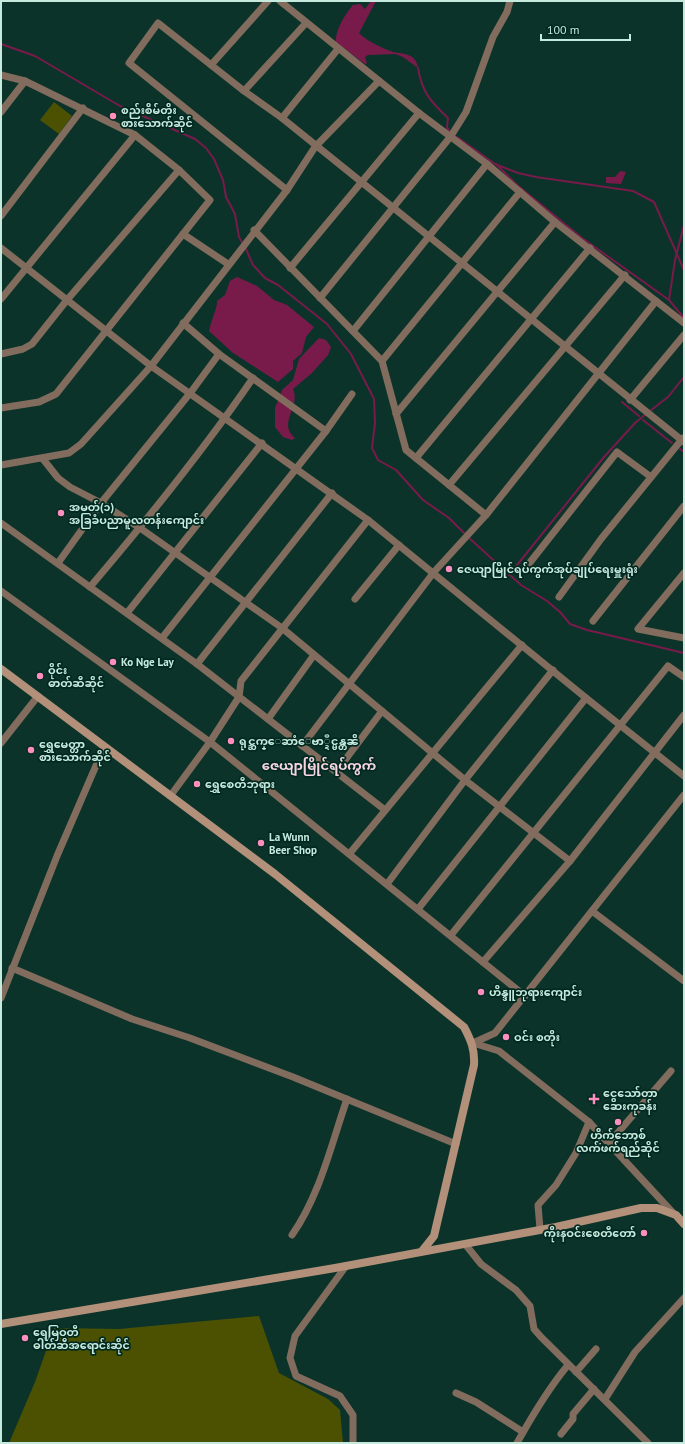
<svg xmlns="http://www.w3.org/2000/svg" width="685" height="1444" viewBox="0 0 685 1444" font-family="'PT Sans','Noto Sans Myanmar',sans-serif">
  <style>
    .green { fill: #4b5100 }
    .water { fill: #781b4a }
    .lines { fill: none; stroke-linecap: round; stroke-linejoin: round }
    .stream { stroke: #781b4a; stroke-width: 2 }
    .minor { stroke: #826c5e; stroke-width: 7 }
    .secondary { stroke: #b3907a; stroke-width: 8 }
    .poi-dot { fill: #fe8ebd; stroke: #012920; stroke-width: 1.5 }
    .labels { text-anchor: middle; dominant-baseline: central; stroke-width: 3.5; stroke-linejoin: round; paint-order: stroke }
    .poi-label { font-size: 11px; font-weight: bold; fill: #c7eadf; stroke: #012920; text-anchor: start }
    .quarter-label { font-size: 13px; font-weight: bold; fill: #f7d6e2; stroke: #012920 }
  </style>
  <rect width="100%" height="100%" fill="#0c332a"/>
  <g class="green">
    <path d="M54,102L72,116L59,134L40,120Z"/>
    <path d="M259,1316L279,1373L328,1399L340,1410L343,1443H9L35,1382L54,1328L119,1329Z"/>
  </g>
  <g class="water">
    <path d="M371,1H376L359,33C365,40 384,49 393,52C403,54 416,53 418,68L403,57L395,54L368,55L365,57L367,63L365,64L336,42C335,30 346,13 353,5L360,4L365,9Z"/>
    <path d="M620,171L626,172L621,184L606,183V177H615Z"/>
    <path d="M237,277L257,286L274,300L287,305L314,327L306,337L302,353L293,361V369L278,382L233,353L209,331C210,324 218,306 217,301L225,295L230,281Z"/>
    <path d="M319,338L326,340L331,347L328,355L312,373L293,389C301,407 277,423 295,438L292,440L283,437L275,427V408L282,390L293,380L299,359Z"/>
  </g>
  <g class="lines">
    <g class="stream">
      <path d="M1,44L35,56L120,106L195,139L206,148L214,159L223,180L226,197L235,214L239,237L243,244"/>
      <path d="M418,68C422,92 430,101 448,118L447,128L451,132"/>
      <path d="M457,137L495,164L518,173L536,177L633,191L654,202L684,270"/>
      <path d="M496,164L517,185L582,238L669,300L684,318"/>
      <path d="M245,247L253,265L265,278L278,285L327,324L351,354L374,399L375,423L372,448L378,460L396,470L423,500L449,518L465,534"/>
      <path d="M669,300L675,260L684,225"/>
      <path d="M622,402L639,416"/>
      <path d="M650,411L668,397L684,377"/>
      <path d="M643,420L672,443"/>
      <path d="M680,449L684,452"/>
      <path d="M468,537L521,585L547,601L560,612L570,624L587,630L684,653"/>
      <path d="M509,575L604,457L635,423L646,414"/>
    </g>
    <g class="minor">
      <path d="M280,1L419,113L487,164L555,222L684,323"/>
      <path d="M211,65L268,1"/>
      <path d="M1,75L25,81L135,135L179,170L210,200L56,394L39,402L1,408"/>
      <path d="M244,91L306,23"/>
      <path d="M1,112L25,81"/>
      <path d="M282,118L338,49"/>
      <path d="M287,190L129,63L158,23L244,91L282,118L684,442"/>
      <path d="M1,216L83,108"/>
      <path d="M254,230L382,361L406,450L486,515"/>
      <path d="M183,234L228,264"/>
      <path d="M1,248L151,366L368,520L586,698L684,776"/>
      <path d="M290,268L419,113"/>
      <path d="M320,298L451,136L466,112L493,37L507,12L510,1"/>
      <path d="M1,299L135,135"/>
      <path d="M183,323L219,354L326,431"/>
      <path d="M353,331L487,164"/>
      <path d="M1,354L23,349L32,344L67,300L179,170"/>
      <path d="M382,361L520,192"/>
      <path d="M630,400L684,335"/>
      <path d="M396,414L555,222"/>
      <path d="M416,458L590,248"/>
      <path d="M43,459L58,478L70,487L101,503L140,528L282,628L465,780L570,861"/>
      <path d="M1,465L69,453L81,444L151,366L287,190L315,147L379,81"/>
      <path d="M449,485L625,275"/>
      <path d="M1,523L197,664L385,810"/>
      <path d="M58,563L101,503L191,392L219,354"/>
      <path d="M524,570L617,452L651,477"/>
      <path d="M684,573L638,629L684,638"/>
      <path d="M90,587C147,520 203,451 253,378"/>
      <path d="M1,591L210,742L525,996"/>
      <path d="M559,597L601,539L683,438"/>
      <path d="M355,599L399,545"/>
      <path d="M127,613L262,443"/>
      <path d="M593,621L684,506"/>
      <path d="M162,638L326,431L352,394"/>
      <path d="M197,664L332,493"/>
      <path d="M268,719L314,655"/>
      <path d="M1,743L38,696"/>
      <path d="M302,746L434,572L486,515L656,301"/>
      <path d="M336,772L382,711"/>
      <path d="M171,795L210,742L239,697L241,681L368,520"/>
      <path d="M350,853L522,645"/>
      <path d="M387,884L465,780L553,670"/>
      <path d="M418,909L586,698"/>
      <path d="M592,911L684,981"/>
      <path d="M451,935L668,666L684,677"/>
      <path d="M483,962L570,861L684,715"/>
      <path d="M12,968L132,1019L190,1038L293,1077L456,1144"/>
      <path d="M1,998L57,856L104,747"/>
      <path d="M473,1043L495,1033L684,795"/>
      <path d="M473,1043L499,1051L589,1122L674,1214"/>
      <path d="M609,1143L671,1071"/>
      <path d="M540,1229L538,1205L556,1185L576,1153L589,1122"/>
      <path d="M292,1235C320,1195 331,1145 347,1099"/>
      <path d="M465,1244L481,1264L516,1290L530,1306L534,1329L541,1337L648,1443"/>
      <path d="M346,1266L295,1336L290,1358L296,1376L340,1396L353,1415V1443"/>
      <path d="M576,1372L596,1349"/>
      <path d="M456,1393L476,1402L523,1432"/>
      <path d="M605,1399L635,1352L684,1298"/>
      <path d="M561,1434L573,1419V1414L594,1389"/>
      <path d="M517,1443C532,1416 548,1389 568,1365"/>
    </g>
    <g class="secondary">
      <path d="M1,669L275,874L464,1027C471,1040 475,1050 474,1065L434,1236L422,1251"/>
      <path d="M1,1324L335,1268L556,1227L641,1208H657L676,1215L684,1224"/>
    </g>
  </g>
  <g class="poi-dot">
    <circle cx="113" cy="116" r="4"/>
    <circle cx="61" cy="513" r="4"/>
    <circle cx="449" cy="569" r="4"/>
    <circle cx="113" cy="662" r="4"/>
    <circle cx="40" cy="676" r="4"/>
    <circle cx="231" cy="741" r="4"/>
    <circle cx="31" cy="750" r="4"/>
    <circle cx="197" cy="784" r="4"/>
    <circle cx="261" cy="843" r="4"/>
    <circle cx="481" cy="992" r="4"/>
    <circle cx="506" cy="1037" r="4"/>
    <path d="M592 1093h4v4h4v4h-4v4h-4v-4h-4v-4h4z"/>
    <circle cx="618" cy="1122" r="4"/>
    <circle cx="644" cy="1233" r="4"/>
    <circle cx="25" cy="1338" r="4"/>
  </g>
  <g class="labels">
    <g class="poi-label">
      <text x="121" y="110">စည်းစိမ်တိုး<tspan x="121" dy="13">စားသောက်ဆိုင်</tspan></text>
      <text x="69" y="507">အမှတ်(၁)<tspan x="69" dy="13">အခြခံပညာမူလတန်းကျောင်း</tspan></text>
      <text x="457" y="569">ဇေယျာမြိုင်ရပ်ကွက်အုပ်ချုပ်ရေးမှူးရုံး</text>
      <text x="121" y="662">Ko Nge Lay</text>
      <text x="48" y="670">ဝိုင်း<tspan x="48" dy="13">ဓာတ်ဆီဆိုင်</tspan></text>
      <text x="239" y="741">ရုင္ဆက္ေဆာံေဗာ္ဍဳင္မန္တၼိ</text>
      <text x="39" y="744">ရွှေမေတ္တာ<tspan x="39" dy="13">စားသောက်ဆိုင်</tspan></text>
      <text x="205" y="784">ရွှေစေတီဘုရား</text>
      <text x="269" y="837">La Wunn<tspan x="269" dy="13">Beer Shop</tspan></text>
      <text x="489" y="992">ဟိန္ဒူဘုရားကျောင်း</text>
      <text x="514" y="1037">ဝင်း စတိုး</text>
      <text x="603" y="1093">ငွေသော်တာ<tspan x="603" dy="13">ဆေးကုခန်း</tspan></text>
      <text x="618" y="1135" text-anchor="middle">ဟိုက်ဘော့စ်<tspan x="618" dy="13">လက်ဖက်ရည်ဆိုင်</tspan></text>
      <text x="636" y="1233" text-anchor="end">ကိုးနဝင်းစေတီတော်</text>
      <text x="33" y="1332">ရွှေမြဝတီ<tspan x="33" dy="13">ဓါတ်ဆီအရောင်းဆိုင်</tspan></text>
    </g>
    <g class="quarter-label">
      <text x="319" y="765">ဇေယျာမြိုင်ရပ်ကွက်</text>
    </g>
  </g>
  <rect width="685" height="1444" fill="none" stroke="#c7eadf" stroke-width="4"/>
  <path d="M541 34v6h89v-6" fill="none" stroke="#c7eadf" stroke-width="2"/>
  <text x="547" y="34" font-size="12" fill="#c7eadf" stroke="#012920" stroke-width="3" paint-order="stroke">100 m</text>
</svg>
